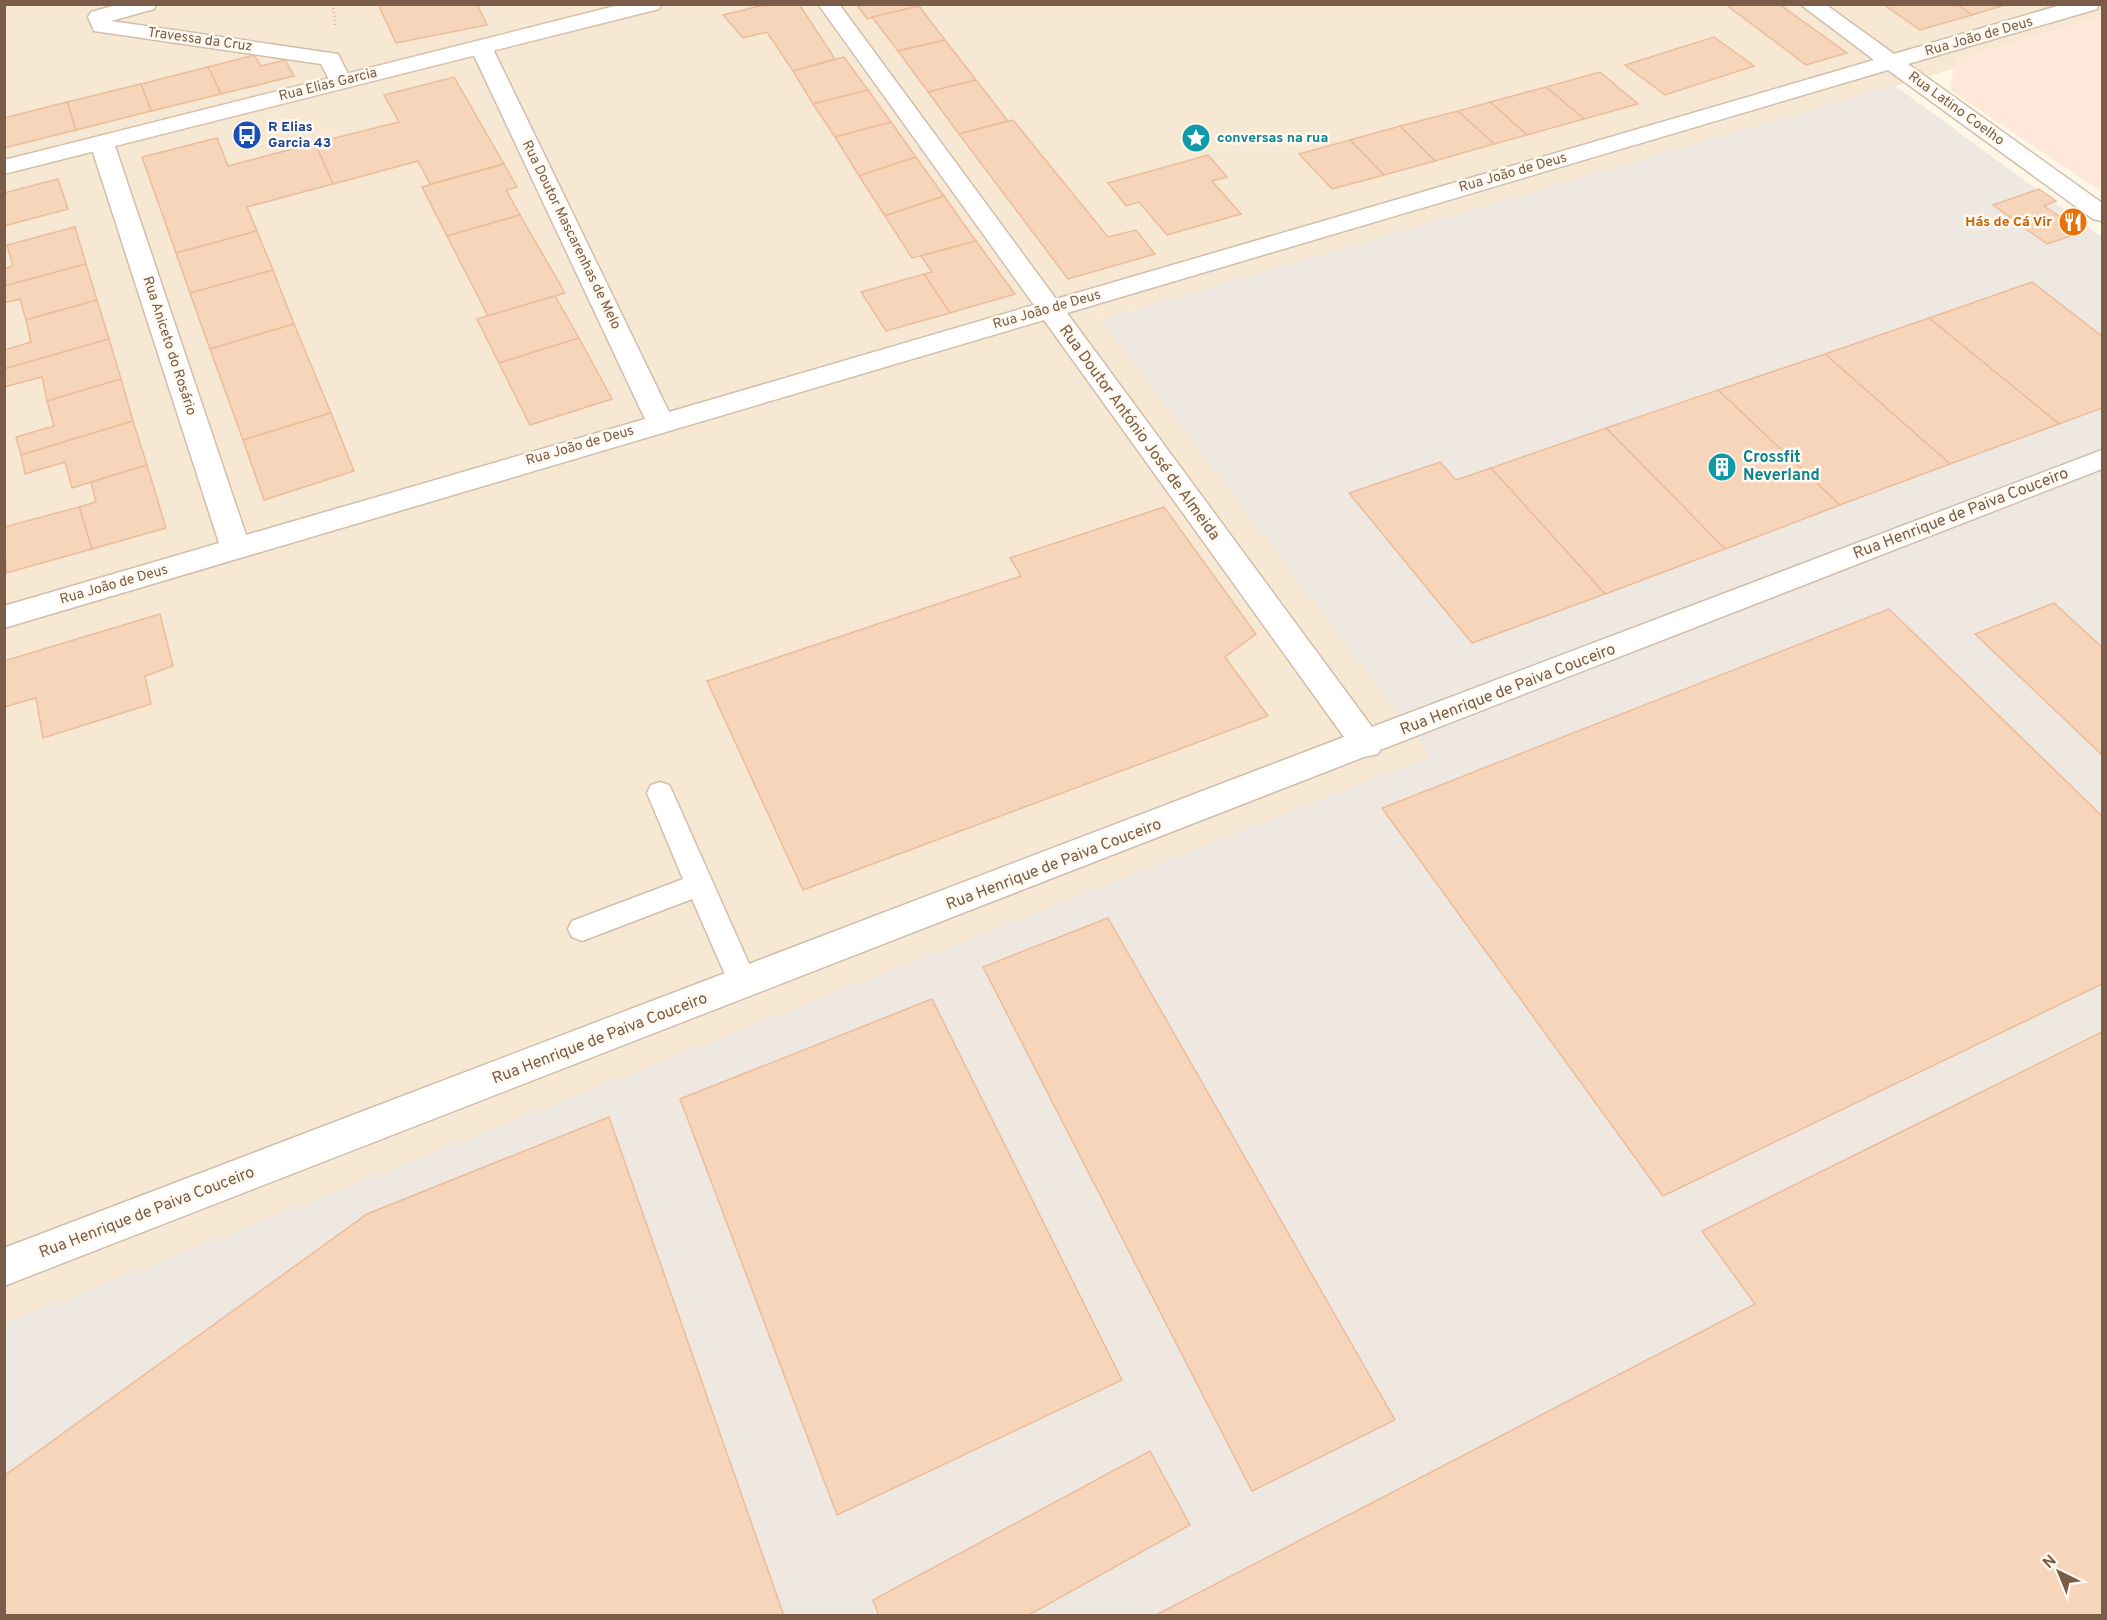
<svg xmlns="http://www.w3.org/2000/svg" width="2107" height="1620" viewBox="0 0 2107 1620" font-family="Overpass,sans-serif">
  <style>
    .residential { fill: #f7e8d4 }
    .commercial { fill: #ffe7da }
    .industrial { fill: #efe8e0 }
    .building { fill: #f7d5bb; stroke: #ebbc9a; stroke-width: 1.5 }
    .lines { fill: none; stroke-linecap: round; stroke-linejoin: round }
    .lane-casing { stroke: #d2beaa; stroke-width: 3 }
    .street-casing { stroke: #d2beaa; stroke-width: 3 }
    .secondary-casing { stroke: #d8c0aa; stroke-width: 3 }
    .path { stroke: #ddb99d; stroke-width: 3; stroke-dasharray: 1 3; stroke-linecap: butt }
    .lane { fill: #fff; fill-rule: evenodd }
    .street { fill: #fff; fill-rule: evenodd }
    .secondary { fill: #fff; fill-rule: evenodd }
    .labels { text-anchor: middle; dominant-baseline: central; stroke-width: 5; stroke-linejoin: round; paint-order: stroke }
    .far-street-label { font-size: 14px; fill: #7b5c48; stroke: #fff9ef }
    .far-transit-label { font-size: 14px; font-weight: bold; fill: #164399; stroke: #fff9ef; text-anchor: start }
    .far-culture-label { font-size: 14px; font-weight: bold; fill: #0d838f; stroke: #fff9ef; text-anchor: start }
    .far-food-label { font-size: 14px; font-weight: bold; fill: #c56008; stroke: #fff9ef; text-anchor: end }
    .street-label { font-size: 16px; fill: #7b5c48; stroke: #fff9ef }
    .culture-label { font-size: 16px; font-weight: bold; fill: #0d838f; stroke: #fff9ef; text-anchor: start }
  </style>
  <rect width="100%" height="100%" fill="#fef6e7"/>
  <path class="residential" d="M5,5H2102V25L1101,320L1431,756L5,1325Z"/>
  <path class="commercial" d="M2102,16V192L1950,90L1956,59Z"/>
  <path class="industrial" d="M1894,85L2102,237V1615L5,1616V1323L1430,756L1101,320Z"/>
  <g class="building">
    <path d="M378,4H477L487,25L396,43Z"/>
    <path d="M768,4H799L835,59L793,71L767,32L743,38L723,15Z"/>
    <path d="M856,4H918L919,6L867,19Z"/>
    <path d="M1725,4H1779L1847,53L1806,65Z"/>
    <path d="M1883,4H1957L1972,15L1920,30Z"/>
    <path d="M1957,4H2008L1972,15Z"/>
    <path d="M919,6L945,40L898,51L872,17Z"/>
    <path d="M1714,37L1754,66L1665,95L1625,65Z"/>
    <path d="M945,40L976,80L928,92L898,51Z"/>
    <path d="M254,55L261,66L285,60L294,76L221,94L208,67Z"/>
    <path d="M844,57L868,90L813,104L793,71Z"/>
    <path d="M208,67L221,94L151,111L141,84Z"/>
    <path d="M1600,72L1638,104L1584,119L1546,87Z"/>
    <path d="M454,77L504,164L430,184L418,161L333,184L315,143L399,122L384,95Z"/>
    <path d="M976,80L1008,121L959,134L928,92Z"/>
    <path d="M141,84L151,111L76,130L67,102Z"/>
    <path d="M1546,87L1584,119L1527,135L1490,102Z"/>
    <path d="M868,90L891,122L835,137L813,104Z"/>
    <path d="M67,102L76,130L4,148V118Z"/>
    <path d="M1490,102L1527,135L1494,144L1458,111Z"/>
    <path d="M1458,111L1494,144L1435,161L1400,126Z"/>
    <path d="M1013,120L1108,237L1136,230L1155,254L1068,279L959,134Z"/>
    <path d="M891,122L916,157L859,176L835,137Z"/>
    <path d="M1400,126L1435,161L1384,175L1350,140Z"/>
    <path d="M217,138L228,166L315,143L333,184L247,207L257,231L176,253L142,157Z"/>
    <path d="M1350,140L1384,175L1332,189L1299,154Z"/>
    <path d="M1208,155L1227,177L1212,181L1241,214L1167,235L1139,202L1126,206L1108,183Z"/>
    <path d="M916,157L944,196L885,216L859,176Z"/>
    <path d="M504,164L517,187L506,190L520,215L447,236L422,187Z"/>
    <path d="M58,179L68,209L4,226V193Z"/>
    <path d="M2039,189L2056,201L2044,206L2082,232L2047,244L1993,205Z"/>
    <path d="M944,196L976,241L912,258L885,216Z"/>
    <path d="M520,215L565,293L488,316L447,236Z"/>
    <path d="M75,227L86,264L4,286V269L13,266L7,245Z"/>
    <path d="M257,231L273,270L190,293L176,253Z"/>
    <path d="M976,241L1015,294L950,313L924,274L932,272L921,256Z"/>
    <path d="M86,264L97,300L26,320L20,299L4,303V286Z"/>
    <path d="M273,270L294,324L210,349L190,293Z"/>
    <path d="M924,274L950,313L886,331L861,292Z"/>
    <path d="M2032,282L2102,336V408L2059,424L1929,318Z"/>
    <path d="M555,296L579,338L499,363L477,319Z"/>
    <path d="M97,300L109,339L4,369V350L31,342L26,320Z"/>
    <path d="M1929,318L2059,424L1950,464L1825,354Z"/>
    <path d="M294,324L331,413L243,440L210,349Z"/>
    <path d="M579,338L612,399L530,425L499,363Z"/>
    <path d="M109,339L121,379L47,401L42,377L4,387V369Z"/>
    <path d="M1825,354L1950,464L1840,505L1718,390Z"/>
    <path d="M121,379L133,421L21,455L16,437L54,426L47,401Z"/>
    <path d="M1718,390L1840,505L1725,549L1606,428Z"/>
    <path d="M331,413L354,471L264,500L243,440Z"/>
    <path d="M133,421L147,465L72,488L65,462L25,474L21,455Z"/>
    <path d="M1606,428L1725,549L1605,594L1491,468Z"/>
    <path d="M1440,462L1456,480L1491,468L1605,594L1472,643L1349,493Z"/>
    <path d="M147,465L166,528L92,549L79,507L96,502L91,482Z"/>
    <path d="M79,507L92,549L6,573L4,527Z"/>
    <path d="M1164,507L1256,634L1225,657L1268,716L803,890L707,681L1021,576L1010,558Z"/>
    <path d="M2054,603L2102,647V755L1975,634Z"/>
    <path d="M1889,609L2102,816V984L1663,1196L1382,808Z"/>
    <path d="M160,614L173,666L145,676L151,704L43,738L36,698L4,707V661Z"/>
    <path d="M1108,918L1395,1420L1252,1491L983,967Z"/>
    <path d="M932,999L1122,1380L837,1515L680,1099Z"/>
    <path d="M2102,1032V1616H1154L1755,1304L1702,1231Z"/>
    <path d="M609,1117L784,1616H4V1476L367,1214Z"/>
    <path d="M1150,1451L1190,1525L1027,1616H879L873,1600Z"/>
  </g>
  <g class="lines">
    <g class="lane-casing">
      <path id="lane" d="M660,782L669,785L673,793L758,984L753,993L743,996L733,993L692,899L582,941L572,937L568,929L572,921L683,879L647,793L651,785Z"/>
    </g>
    <g class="street-casing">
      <g id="street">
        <path d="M120,4H156L154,9L111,21L338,54L352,82L349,87H333L321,64L94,31L88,17L91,12Z"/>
        <path d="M818,4H839L1056,299L1874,60L1800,4H1825L1894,54L2064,4H2099L2097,9L1908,64L2102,203V221L2093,219L1888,70L1067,313L1372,727L2102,450V469L1380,750L1378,754L1364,757L4,1286V1248L1344,737L1044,320L4,628V606L219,543L90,143L94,138H110L114,143L246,535L645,419L470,47L473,42H489L492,47L669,412L1034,305Z"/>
      </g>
    </g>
    <g class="secondary-casing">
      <path id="secondary" d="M623,4H661L659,9L4,174V160Z"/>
    </g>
    <path class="path" d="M333,4L335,25"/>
    <use href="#lane" class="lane"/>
    <use href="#street" class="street"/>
    <use href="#secondary" class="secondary"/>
  </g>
  <defs>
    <g id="bus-disc" transform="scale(1.5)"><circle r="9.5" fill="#1a4fb4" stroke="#fff9ef"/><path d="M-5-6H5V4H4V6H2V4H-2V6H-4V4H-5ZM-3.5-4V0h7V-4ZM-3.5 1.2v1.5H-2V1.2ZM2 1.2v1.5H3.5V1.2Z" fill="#fff"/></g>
    <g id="sight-disc" transform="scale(1.5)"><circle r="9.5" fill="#0f9aa8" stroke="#fff9ef"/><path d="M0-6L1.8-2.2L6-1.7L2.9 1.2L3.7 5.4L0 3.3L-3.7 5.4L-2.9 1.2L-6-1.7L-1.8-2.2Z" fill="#fff"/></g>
    <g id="restaurant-disc" transform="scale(1.5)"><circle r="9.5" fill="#e8710a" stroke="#fff9ef"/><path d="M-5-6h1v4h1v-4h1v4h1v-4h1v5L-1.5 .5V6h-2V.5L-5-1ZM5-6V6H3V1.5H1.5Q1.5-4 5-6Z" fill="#fff"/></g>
    <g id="building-disc" transform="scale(1.5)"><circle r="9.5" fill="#0f9aa8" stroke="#fff9ef"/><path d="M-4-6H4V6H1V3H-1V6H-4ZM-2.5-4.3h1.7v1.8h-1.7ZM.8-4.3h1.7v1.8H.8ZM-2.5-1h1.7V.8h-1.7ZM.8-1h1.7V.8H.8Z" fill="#fff"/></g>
  </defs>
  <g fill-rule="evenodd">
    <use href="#bus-disc" x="247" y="135"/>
    <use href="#sight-disc" x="1196" y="138"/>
    <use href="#restaurant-disc" x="2073" y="222"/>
    <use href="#building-disc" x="1722" y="467"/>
  </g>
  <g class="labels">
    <g class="far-street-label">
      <text transform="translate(1979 37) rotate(-16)">Rua João de Deus</text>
      <text transform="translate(200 40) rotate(8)">Travessa da Cruz</text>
      <text transform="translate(328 85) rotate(-14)">Rua Elias Garcia</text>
      <text transform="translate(1956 109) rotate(36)">Rua Latino Coelho</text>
      <text transform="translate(1513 173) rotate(-16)">Rua João de Deus</text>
      <text transform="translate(571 235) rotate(64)">Rua Doutor Mascarenhas de Melo</text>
      <text transform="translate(1047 310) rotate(-16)">Rua João de Deus</text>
      <text transform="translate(169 346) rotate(72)">Rua Aniceto do Rosário</text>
      <text transform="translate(580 446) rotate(-16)">Rua João de Deus</text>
      <text transform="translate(114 585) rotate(-16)">Rua João de Deus</text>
    </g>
    <g class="far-transit-label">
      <text x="268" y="127">R Elias<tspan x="268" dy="16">Garcia 43</tspan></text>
    </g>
    <g class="far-culture-label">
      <text x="1217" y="138">conversas na rua</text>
    </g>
    <g class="far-food-label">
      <text x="2052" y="222">Hás de Cá Vir</text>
    </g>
    <g class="street-label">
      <text transform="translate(1139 433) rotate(54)">Rua Doutor António José de Almeida</text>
      <text transform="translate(1961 514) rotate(-21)">Rua Henrique de Paiva Couceiro</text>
      <text transform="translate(1508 690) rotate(-21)">Rua Henrique de Paiva Couceiro</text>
      <text transform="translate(1054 865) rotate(-21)">Rua Henrique de Paiva Couceiro</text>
      <text transform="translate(600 1039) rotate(-21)">Rua Henrique de Paiva Couceiro</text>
      <text transform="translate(147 1213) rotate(-21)">Rua Henrique de Paiva Couceiro</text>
    </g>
    <g class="culture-label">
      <text x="1743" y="458">Crossfit<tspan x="1743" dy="18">Neverland</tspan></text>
    </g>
  </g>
  <rect width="2107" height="1620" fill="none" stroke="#7b5c48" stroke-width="12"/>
  <g transform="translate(2059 1572) rotate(317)" stroke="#fff9ef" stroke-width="4.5" paint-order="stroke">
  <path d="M0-4.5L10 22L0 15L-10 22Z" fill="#7b5c48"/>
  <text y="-9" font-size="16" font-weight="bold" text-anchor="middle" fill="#7b5c48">N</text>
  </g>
</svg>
